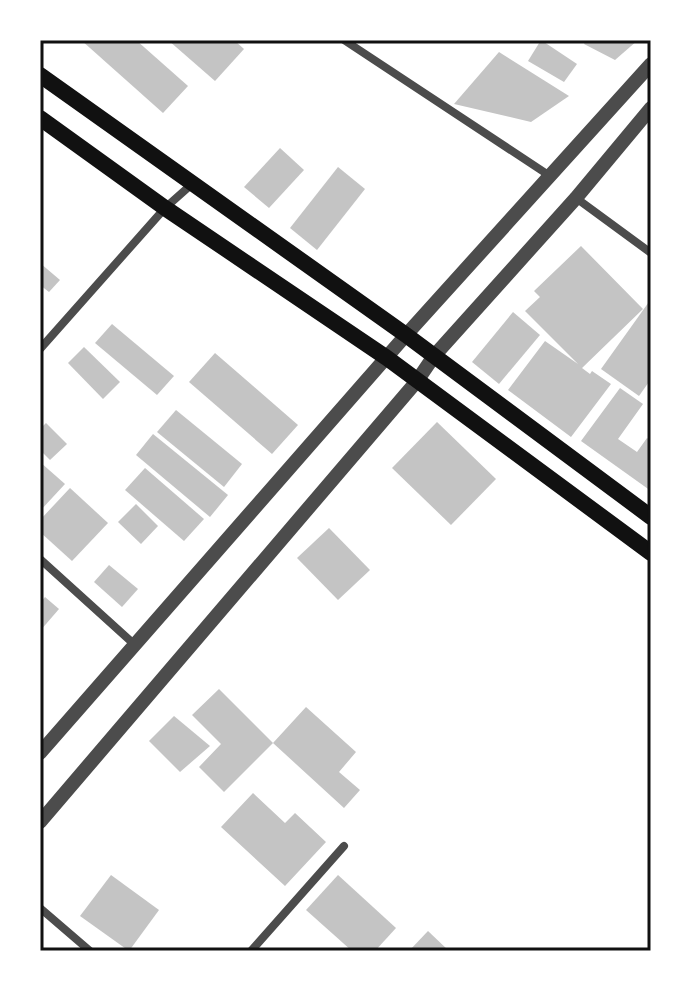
<svg xmlns="http://www.w3.org/2000/svg" width="691" height="991" viewBox="0 0 691 991" font-family="'Golos Text',sans-serif">
  <style>
    .building { fill: #c4c4c4 }
    .lines { fill: none; stroke-linecap: round; stroke-linejoin: round }
    .minor { stroke: #4c4c4c; stroke-width: 8 }
    .tertiary { stroke: #4c4c4c; stroke-width: 14 }
    .secondary { stroke: #111; stroke-width: 16 }
    .neatline { fill: none; stroke: #111; stroke-width: 3 }
  </style>
  <rect width="100%" height="100%" fill="#fff"/>
  <g class="building">
    <path d="M81,40H136L188,86L163,113Z"/>
    <path d="M168,40H234L244,49L215,81Z"/>
    <path d="M541,40L577,64L564,82L528,61Z"/>
    <path d="M586,40H638L615,60L584,44Z"/>
    <path d="M499,52L569,96L531,122L454,104Z"/>
    <path d="M280,148L304,170L269,208L244,187Z"/>
    <path d="M338,167L365,189L317,250L290,228Z"/>
    <path d="M581,246L643,309L582,368L590,374L592,371L611,384L571,437L508,390L545,341L578,364L525,311L540,297L534,291Z"/>
    <path d="M40,263L60,280L49,292L40,285Z"/>
    <path d="M651,299V379L639,396L601,369Z"/>
    <path d="M513,312L540,335L499,384L472,362Z"/>
    <path d="M112,324L174,376L157,395L95,343Z"/>
    <path d="M84,347L120,382L103,399L68,363Z"/>
    <path d="M215,353L298,425L272,454L189,382Z"/>
    <path d="M620,388L643,404L618,439L637,452L647,438L651,441V491L581,441Z"/>
    <path d="M176,410L242,464L224,487L157,432Z"/>
    <path d="M437,422L496,479L451,525L392,468Z"/>
    <path d="M46,423L67,444L50,460L40,450V429Z"/>
    <path d="M153,434L228,495L210,517L136,455Z"/>
    <path d="M40,462L65,484L40,511Z"/>
    <path d="M145,468L204,519L184,541L125,490Z"/>
    <path d="M70,488L108,523L72,561L40,532V520Z"/>
    <path d="M136,504L158,526L141,544L118,522Z"/>
    <path d="M329,528L370,570L338,600L297,558Z"/>
    <path d="M109,565L138,589L122,607L94,582Z"/>
    <path d="M45,597L59,609L40,631V603Z"/>
    <path d="M219,689L273,743L224,792L199,767L221,744L192,715Z"/>
    <path d="M306,707L356,752L339,772L360,790L344,808L273,743Z"/>
    <path d="M174,716L210,746L180,772L149,741Z"/>
    <path d="M253,793L285,823L295,813L326,842L285,886L221,827Z"/>
    <path d="M111,875L159,910L129,951L80,916Z"/>
    <path d="M338,875L396,928L375,951H352L306,910Z"/>
    <path d="M428,931L449,951H409Z"/>
  </g>
  <g class="lines">
    <g class="minor">
      <path d="M344,40L550,176"/>
      <path d="M576,198L651,253"/>
      <path d="M40,349L165,208L192,184"/>
      <path d="M40,559L135,645"/>
      <path d="M40,908L90,951"/>
      <path d="M251,951L344,846"/>
    </g>
    <g class="tertiary">
      <path d="M40,753L406,335L651,64"/>
      <path d="M40,822L417,381L434,356L576,198L651,108"/>
    </g>
    <g class="secondary">
      <path d="M40,75L406,335L651,517"/>
      <path d="M40,118L165,208L387,358L651,553"/>
    </g>
  </g>
  <rect width="691" height="991" fill="none" stroke="#ffffff" stroke-width="84"/>
  <rect x="42" y="42" width="607" height="907" class="neatline"/>
</svg>
